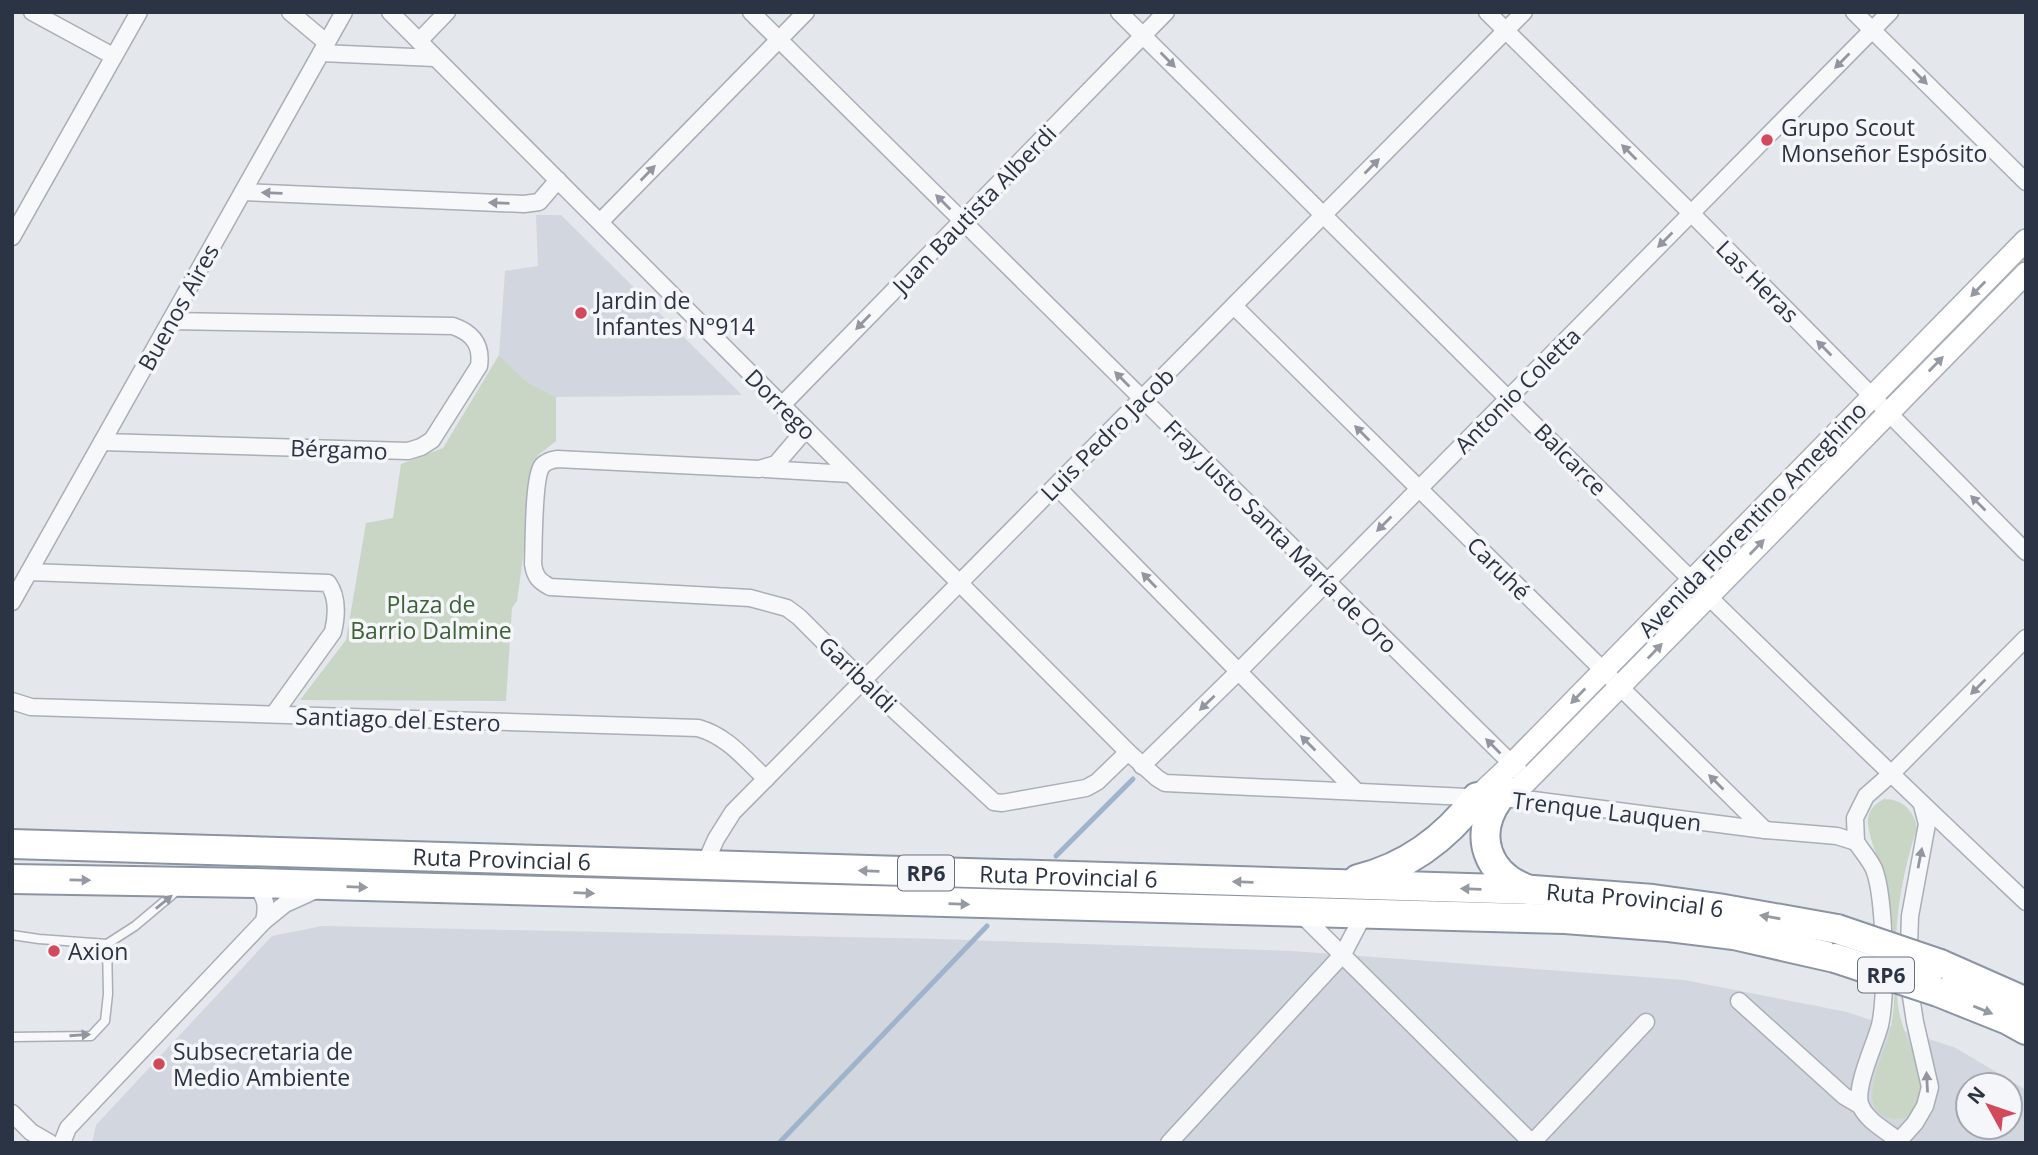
<svg xmlns="http://www.w3.org/2000/svg" width="2038" height="1155" viewBox="0 0 2038 1155" font-family="'Open Sans',sans-serif">
  <style>
    .built { fill: #d2d6de; fill-rule: evenodd }
    .green { fill: #c9d6c5 }
    .lines { fill: none; stroke-linecap: round; stroke-linejoin: round }
    .stream { stroke: #9fb4cc; stroke-width: 5 }
    .lane-casing { stroke: #a9aeb7; stroke-width: 11 }
    .street-casing { stroke: #a9aeb7; stroke-width: 19 }
    .secondary-casing { stroke: #a9aeb7; stroke-width: 24 }
    .highway-casing { stroke: #8b94a3; stroke-width: 32 }
    .lane { stroke: #f7f8fa; stroke-width: 8 }
    .street { stroke: #f7f8fa; stroke-width: 16 }
    .secondary { stroke: #fff; stroke-width: 21 }
    .highway { stroke: #fff; stroke-width: 28 }
    .highway-bridge-casing { stroke: #8b94a3; stroke-width: 32; stroke-linecap: butt }
    .highway-bridge { stroke: #fff; stroke-width: 28 }
    .oneway { fill: #9196a0 }
    .oneway2 { fill: #959aa2 }
    .poi-dot { fill: #d1495b; stroke: #f4f6f9; stroke-width: 2.5 }
    .labels { text-anchor: middle; dominant-baseline: central; stroke-width: 7; stroke-linejoin: round; paint-order: stroke }
    .shield { fill: #f4f6f9; stroke: #676e7b; stroke-width: 2 }
    .shield-label { font-size: 21px; font-weight: bold; fill: #2b3445 }
    .poi-label { font-size: 23px; fill: #2b3445; stroke: #f4f6f9; text-anchor: start }
    .street-label { font-size: 23px; fill: #2b3445; stroke: #f4f6f9 }
    .park-label { font-size: 23px; fill: #3f6138; stroke: #f4f6f9 }
  </style>
  <rect width="100%" height="100%" fill="#e4e7ec"/>
  <g class="built">
    <path d="M536,215H561L742,395L556,397L527,382L499,355L505,271L538,266Z"/>
    <path d="M322,926L938,939L1292,951L1684,980L1847,1012L1956,1048L2026,1090V1143H92L96,1125L272,936ZM1968,1085H2010V1127H1968Z"/>
  </g>
  <g class="green">
    <path d="M2026,250V262L1898,393H1892L1891,390Z"/>
    <path d="M499,355L527,382L556,397V441L537,456L517,601L512,608L506,701L300,700L346,640L366,523L393,518L401,464L443,448Z"/>
    <path d="M1865,415L1869,420L1716,576L1713,575L1712,572Z"/>
    <path d="M1884,799C1902,799 1914,810 1917,828C1898,885 1891,946 1898,1006C1901,1032 1926,1075 1921,1098C1919,1108 1910,1119 1900,1119C1848,1119 1884,1056 1890,1032C1894,1013 1895,994 1894,975C1894,942 1893,911 1885,880C1880,862 1870,842 1868,824C1867,812 1874,804 1884,799Z"/>
  </g>
  <g class="lines">
    <g class="stream">
      <path d="M1056,856L1133,779"/>
      <path d="M779,1143L987,926"/>
    </g>
    <g class="lane-casing">
      <g id="lane">
        <path d="M12,935L39,939L107,944L135,926L179,889"/>
        <path d="M12,1037L91,1036L105,1021L108,994L107,944"/>
      </g>
    </g>
    <g class="street-casing">
      <g id="street">
        <path d="M32,12L113,56"/>
        <path d="M290,12L327,43"/>
        <path d="M390,12L1128,752L1157,778L1165,783L1533,800L1765,830L1837,836L1856,842"/>
        <path d="M751,12L1520,772"/>
        <path d="M1119,12C1420,310 1718,612 2026,902"/>
        <path d="M1487,12L1691,213L2026,552"/>
        <path d="M1854,12L2026,182"/>
        <path d="M419,41L447,12"/>
        <path d="M321,53L435,58"/>
        <path d="M243,192L524,204L539,202L558,180"/>
        <path d="M600,222L806,12"/>
        <path d="M12,237L139,12"/>
        <path d="M1234,306L1765,830"/>
        <path d="M782,405L1166,12"/>
        <path d="M806,429L776,464L759,469L557,459C552,460 546,461 542,466C533,478 534,546 533,564C535,577 539,581 550,587L750,598L787,608L799,617L863,681L994,802L1002,803L1086,788L1097,782L1128,752"/>
        <path d="M102,442L408,451L421,447L432,440L479,366C482,345 473,333 453,326L170,321"/>
        <path d="M765,469L850,474"/>
        <path d="M1056,486L1356,791"/>
        <path d="M29,572L328,583C338,597 337,615 333,632L274,714"/>
        <path d="M12,602L344,12"/>
        <path d="M12,701L31,707L698,728C727,736 744,758 766,779"/>
        <path d="M1142,766L1238,672L1890,12"/>
        <path d="M1856,842C1862,851 1870,860 1874,869C1885,897 1887,994 1880,1025C1875,1045 1853,1089 1861,1107C1870,1124 1888,1131 1901,1143"/>
        <path d="M1856,842L1855,818L1866,796L1891,774L2026,638"/>
        <path d="M704,866L716,839L733,812L1524,12"/>
        <path d="M1300,913L1532,1143"/>
        <path d="M264,921L285,904L316,890"/>
        <path d="M1739,1001L1844,1096L1861,1106"/>
        <path d="M12,1113L31,1132L50,1143"/>
        <path d="M62,1143L68,1128L264,921C268,903 265,897 254,883"/>
        <path d="M1169,1143L1343,954L1364,914"/>
        <path d="M1532,1143L1646,1022"/>
        <path d="M1897,1143L1915,1123L1925,1106L1930,1087L1915,1022L1908,977L1910,916L1927,824L1922,805"/>
      </g>
    </g>
    <g class="secondary-casing">
      <g id="secondary">
        <path d="M1477,797L1512,764L2026,240"/>
        <path d="M1499,798L1525,783L2026,273"/>
      </g>
    </g>
    <g class="highway-casing">
      <g id="highway">
        <path d="M1499,798C1472,835 1487,876 1530,890"/>
        <path id="s1" d="M12,844L1533,890L1653,899L1718,908L1837,929"/>
        <path d="M12,879L254,883L1565,919L1669,927L1734,935L1835,958"/>
        <path d="M1358,879C1407,867 1447,837 1477,797"/>
        <path d="M1940,964L2026,1002"/>
        <path d="M1938,992L2008,1020L2026,1030"/>
      </g>
    </g>
    <use href="#lane" class="lane"/>
    <use href="#street" class="street"/>
    <use href="#secondary" class="secondary"/>
    <use href="#highway" class="highway"/>
    <g class="highway-bridge-casing">
      <g id="highway-bridge">
        <path d="M1837,929L1940,964"/>
        <path d="M1835,958L1938,992"/>
      </g>
    </g>
    <use href="#highway-bridge" class="highway-bridge"/>
  </g>
  <defs><path id="oneway-solid" d="M-6-.8H1V-3.2L6.5 0L1 3.2V.8H-6Z" transform="scale(1.75)"/></defs>
  <g class="oneway">
    <use href="#oneway-solid" transform="translate(1168 60) rotate(45)"/>
    <use href="#oneway-solid" transform="translate(1842 61) rotate(135)"/>
    <use href="#oneway-solid" transform="translate(1920 77) rotate(45)"/>
    <use href="#oneway-solid" transform="translate(1629 152) rotate(-135)"/>
    <use href="#oneway-solid" transform="translate(1372 166) rotate(-45)"/>
    <use href="#oneway-solid" transform="translate(648 173) rotate(-46)"/>
    <use href="#oneway-solid" transform="translate(272 193) rotate(-178)"/>
    <use href="#oneway-solid" transform="translate(943 202) rotate(-135)"/>
    <use href="#oneway-solid" transform="translate(499 203) rotate(-178)"/>
    <use href="#oneway-solid" transform="translate(1665 240) rotate(135)"/>
    <use href="#oneway-solid" transform="translate(863 322) rotate(134)"/>
    <use href="#oneway-solid" transform="translate(1824 348) rotate(-135)"/>
    <use href="#oneway-solid" transform="translate(1122 379) rotate(-135)"/>
    <use href="#oneway-solid" transform="translate(1362 433) rotate(-135)"/>
    <use href="#oneway-solid" transform="translate(1978 503) rotate(-135)"/>
    <use href="#oneway-solid" transform="translate(1384 524) rotate(135)"/>
    <use href="#oneway-solid" transform="translate(1149 580) rotate(-134)"/>
    <use href="#oneway-solid" transform="translate(1978 687) rotate(135)"/>
    <use href="#oneway-solid" transform="translate(1207 703) rotate(136)"/>
    <use href="#oneway-solid" transform="translate(1308 743) rotate(-135)"/>
    <use href="#oneway-solid" transform="translate(1493 746) rotate(-135)"/>
    <use href="#oneway-solid" transform="translate(1716 782) rotate(-135)"/>
    <use href="#oneway-solid" transform="translate(1920 858) rotate(-79)"/>
    <use href="#oneway-solid" transform="translate(164 902) rotate(-39)"/>
    <use href="#oneway-solid" transform="translate(80 1035) rotate(-4)"/>
    <use href="#oneway-solid" transform="translate(1927 1082) rotate(-93)"/>
  </g>
  <g class="oneway2">
    <use href="#oneway-solid" transform="translate(1978 289) rotate(134)"/>
    <use href="#oneway-solid" transform="translate(1936 364) rotate(-46)"/>
    <use href="#oneway-solid" transform="translate(1757 547) rotate(-46)"/>
    <use href="#oneway-solid" transform="translate(1655 651) rotate(-46)"/>
    <use href="#oneway-solid" transform="translate(1578 696) rotate(134)"/>
    <use href="#oneway-solid" transform="translate(869 871) rotate(-178)"/>
    <use href="#oneway-solid" transform="translate(80 880) rotate(1)"/>
    <use href="#oneway-solid" transform="translate(1243 882) rotate(-178)"/>
    <use href="#oneway-solid" transform="translate(357 887) rotate(2)"/>
    <use href="#oneway-solid" transform="translate(1471 889) rotate(-178)"/>
    <use href="#oneway-solid" transform="translate(584 893) rotate(2)"/>
    <use href="#oneway-solid" transform="translate(959 904) rotate(2)"/>
    <use href="#oneway-solid" transform="translate(1770 917) rotate(-170)"/>
    <use href="#oneway-solid" transform="translate(1983 1010) rotate(22)"/>
  </g>
  <g class="poi-dot">
    <circle cx="1767" cy="140" r="7"/>
    <circle cx="581" cy="313" r="7"/>
    <circle cx="54" cy="951" r="7"/>
    <circle cx="159" cy="1064" r="7"/>
  </g>
  <g class="labels">
    <g class="shield">
      <rect x="898" y="855.5" width="56" height="35" rx="5"/>
      <rect x="1858" y="957.5" width="56" height="35" rx="5"/>
    </g>
    <g class="shield-label">
      <text x="926" y="873">RP6</text>
      <text x="1886" y="975">RP6</text>
    </g>
    <g class="poi-label">
      <text x="1781" y="127">Grupo Scout<tspan x="1781" dy="26">Monseñor Espósito</tspan></text>
      <text x="595" y="300">Jardin de<tspan x="595" dy="26">Infantes N°914</tspan></text>
      <text x="68" y="951">Axion</text>
      <text x="173" y="1051">Subsecretaria de<tspan x="173" dy="26">Medio Ambiente</tspan></text>
    </g>
    <g class="street-label">
      <text transform="translate(974 209) rotate(-46)">Juan Bautista Alberdi</text>
      <text transform="translate(1758 281) rotate(45)">Las Heras</text>
      <text transform="translate(178 307) rotate(-61)">Buenos Aires</text>
      <text transform="translate(1517 390) rotate(-45)">Antonio Coletta</text>
      <text transform="translate(781 404) rotate(45)">Dorrego</text>
      <text transform="translate(1107 434) rotate(-45)">Luis Pedro Jacob</text>
      <text transform="translate(339 449) rotate(2)">Bérgamo</text>
      <text transform="translate(1571 459) rotate(45)">Balcarce</text>
      <text transform="translate(1752 519) rotate(-46)">Avenida Florentino Ameghino</text>
      <text transform="translate(1281 536) rotate(45)">Fray Justo Santa María de Oro</text>
      <text transform="translate(1499 568) rotate(45)">Caruhé</text>
      <text transform="translate(858 674) rotate(44)">Garibaldi</text>
      <text transform="translate(398 719) rotate(2)">Santiago del Estero</text>
      <text transform="translate(1607 811) rotate(7)">Trenque Lauquen</text>
      <text stroke="none"><textPath href="#s1" startOffset="490">Ruta Provincial 6</textPath></text>
      <text stroke="none"><textPath href="#s1" startOffset="1057">Ruta Provincial 6</textPath></text>
      <text stroke="none"><textPath href="#s1" startOffset="1624">Ruta Provincial 6</textPath></text>
    </g>
    <g class="park-label">
      <text x="431" y="604">Plaza de<tspan x="431" dy="26">Barrio Dalmine</tspan></text>
    </g>
  </g>
  <rect width="2038" height="1155" fill="none" stroke="#2b3445" stroke-width="28"/>
  <g transform="translate(1989 1106) rotate(310)"><circle r="33" fill="#f4f6f9" stroke="#a4a8b1" stroke-width="2"/>
  <path d="M0-5L12 26L0 18L-12 26Z" fill="#d1495b"/>
  <text y="-10" font-size="19" font-weight="bold" text-anchor="middle" fill="#2b3445">N</text>
  </g>
</svg>
